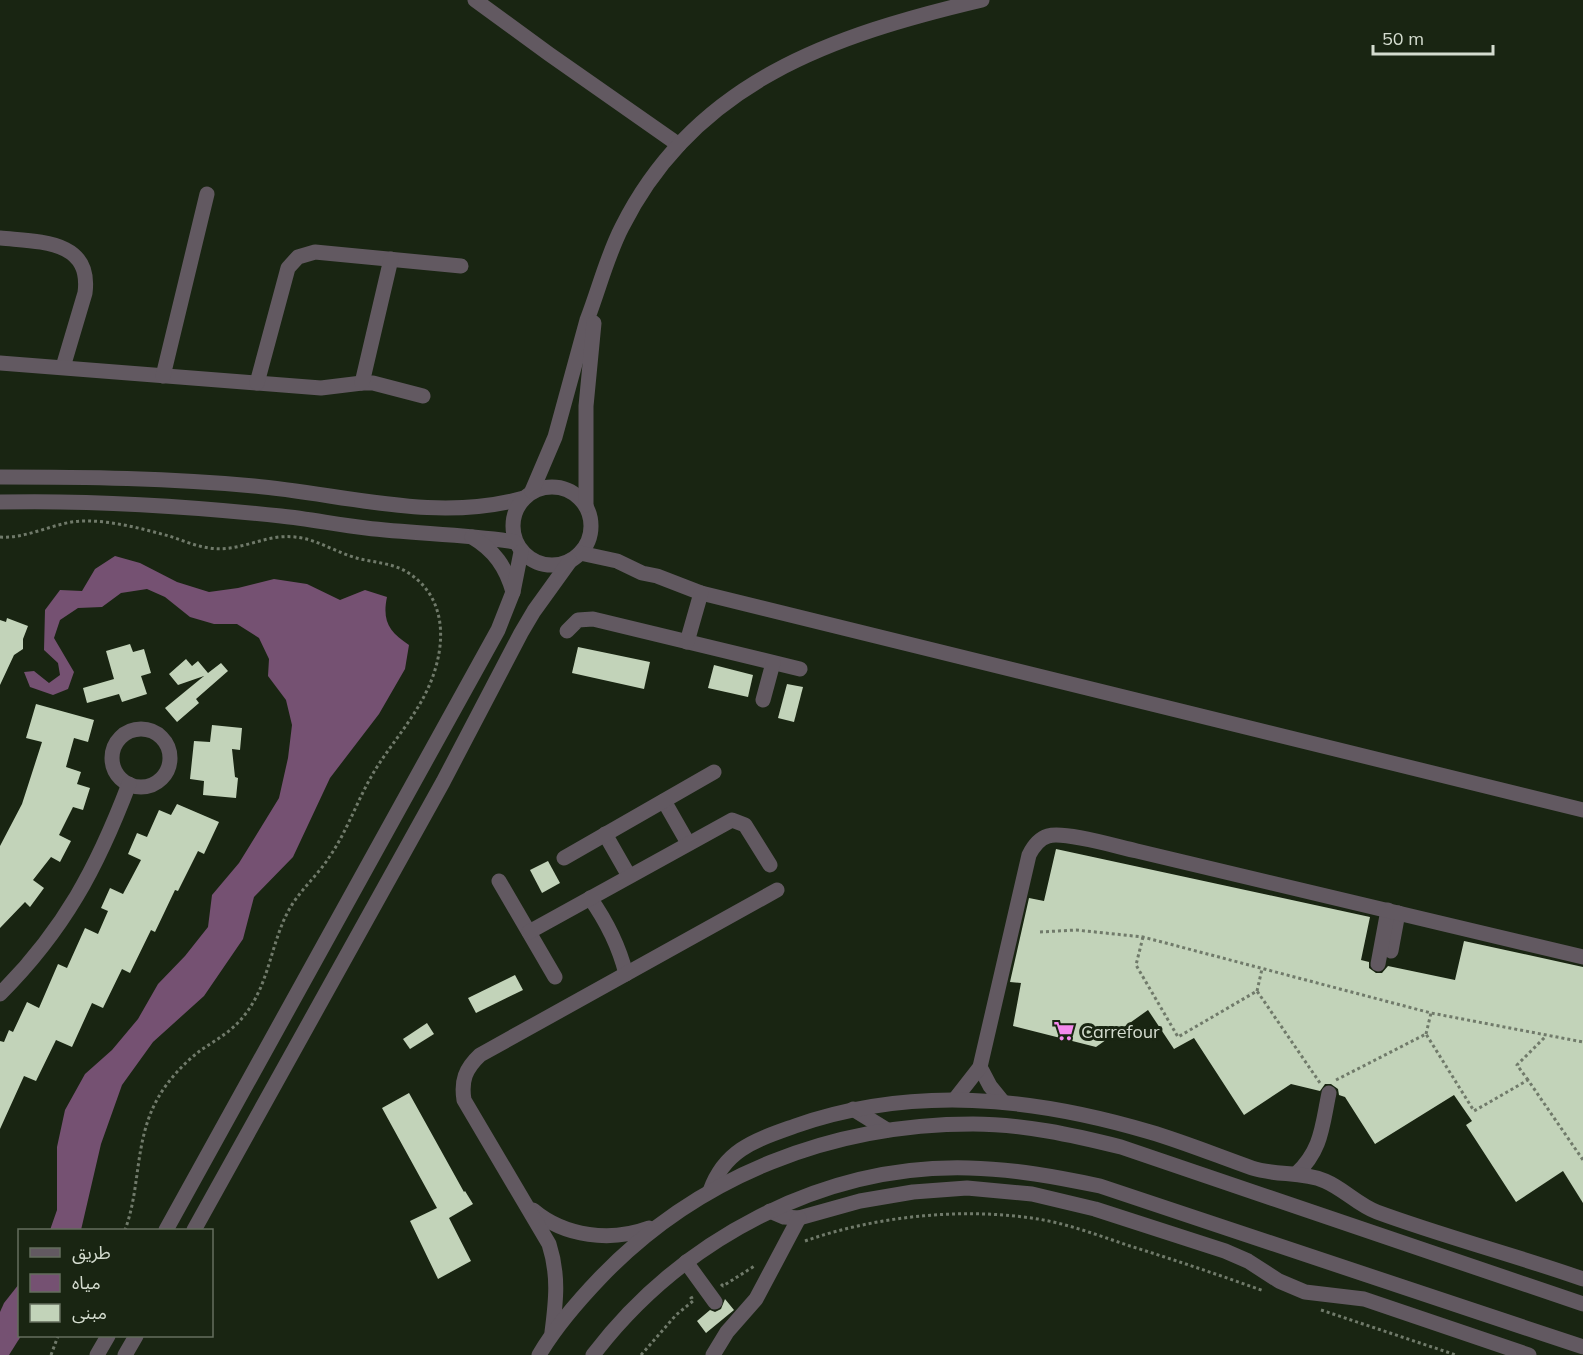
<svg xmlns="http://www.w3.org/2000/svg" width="1583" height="1355" viewBox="0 0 1583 1355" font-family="Mulish,'Noto Sans Arabic',sans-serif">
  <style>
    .water { fill: #755172 }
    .building { fill: #c2d3b9 }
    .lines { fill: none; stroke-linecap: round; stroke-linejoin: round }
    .path { stroke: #707a6a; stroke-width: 3; stroke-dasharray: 3 3; stroke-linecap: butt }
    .minor { stroke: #625961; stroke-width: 15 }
    .labels { text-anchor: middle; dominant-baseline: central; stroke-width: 6; stroke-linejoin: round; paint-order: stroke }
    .poi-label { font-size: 18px; fill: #d4dccf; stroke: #192512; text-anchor: start }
  </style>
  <rect width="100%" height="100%" fill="#192512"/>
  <g class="water">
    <path d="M115,556L140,563L177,582L209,592L238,588L274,579L307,584L340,600L365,590L387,597C382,621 389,632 409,645L405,669L379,714L330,778L293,857L254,897L243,939L204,996L153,1042L122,1085L101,1144L81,1230H50L57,1210V1147L65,1110L85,1074L112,1050L138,1019L158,984L185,956L208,927L212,895L239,863L279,798L288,758L292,725L286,700L268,676L269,659L259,638L237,624H214L190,617L165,597L147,589L121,593L102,607L78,608L60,620L54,638L74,672L68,689L53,695L30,687L24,672L34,671L49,683L60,675L58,663L44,650L45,610L60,590L82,591L95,569Z"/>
    <path d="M19,1284L21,1336L9,1355H0V1312L4,1303Z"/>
  </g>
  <g class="building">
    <path d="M7,618L28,626L23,639V649L14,655L0,685V620L6,622Z"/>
    <path d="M130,644L133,652L144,649L151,673L141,676L147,694L122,702L119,694L87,703L83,688L114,679L106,651Z"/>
    <path d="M578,647L650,662L644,689L572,673Z"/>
    <path d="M186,659L192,666L198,661L208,673L221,663L228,671L196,699L199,703L177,722L165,708L204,676L178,685L169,674Z"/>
    <path d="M714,665L753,675L748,697L708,688Z"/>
    <path d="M787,684L803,687L794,722L778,718Z"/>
    <path d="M36,704L94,720L88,742L74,738L66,767L81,772L77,784L90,788L83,810L73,807L59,835L71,841L60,862L51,857L33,880L44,888L30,907L25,902L0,928V846L22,804L42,742L26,738Z"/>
    <path d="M212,725L242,728L240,750L232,749L235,777L238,778L236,798L203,795L204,781L190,779L194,741L210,742Z"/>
    <path d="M177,804L219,822L204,854L198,851L178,891L175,890L155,932L151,930L130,973L122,969L103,1008L92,1003L72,1047L56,1040L36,1081L24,1076L0,1129V1041L4,1042L9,1030L13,1032L27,1002L39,1008L58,964L67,968L85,928L98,934L108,911L101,908L110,888L123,894L141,860L128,854L137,833L147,837L159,810L171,815Z"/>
    <path d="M1056,849L1370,917L1361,960L1369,962V968L1376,973H1382L1388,966L1455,980L1464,941L1583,967V1203L1563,1171L1516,1202L1466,1125L1472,1121L1454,1095L1375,1144L1345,1097L1339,1095L1338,1089L1331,1084H1325L1320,1091L1291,1084L1244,1115L1194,1038L1174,1049L1148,1010L1096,1047L1013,1026L1021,983L1010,982L1029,898L1044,901Z"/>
    <path d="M548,861L560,883L542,893L530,870Z"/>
    <path d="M515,975L523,990L476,1013L468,998Z"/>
    <path d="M427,1023L434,1034L410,1049L403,1039Z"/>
    <path d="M409,1093L464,1192L465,1191L473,1204L449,1218L471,1261L438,1279L410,1221L437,1208L382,1108Z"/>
    <path d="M725,1299L734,1310L706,1333L697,1321L710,1310L715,1312L721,1309Z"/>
  </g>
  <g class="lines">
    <g class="path">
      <path d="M0,537C30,539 57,520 87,521C114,521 143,529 169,536C182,540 195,546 209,548C234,552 255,540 279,537C309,534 326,548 353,557C372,563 393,562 410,574C454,604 444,662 421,702C408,725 391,745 377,767C359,795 349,828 330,856C318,875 301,889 290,908C270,943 270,985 243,1017C232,1031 216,1040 201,1050C184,1063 168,1080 158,1098C134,1140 141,1187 125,1230"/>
      <path d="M1040,932L1076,930L1143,937L1431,1013L1583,1042"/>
      <path d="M1143,937L1136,965L1178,1037L1257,991L1320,1083"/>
      <path d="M1257,991L1262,969"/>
      <path d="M1426,1034L1431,1013"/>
      <path d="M1336,1080L1426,1034L1474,1111L1528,1080L1583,1160"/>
      <path d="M1528,1080L1517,1065L1546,1036"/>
      <path d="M805,1241C876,1216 963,1207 1038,1219C1069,1224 1100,1236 1130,1246C1175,1260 1219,1275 1264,1291"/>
      <path d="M721,1284L723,1286L756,1265"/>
      <path d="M1321,1310L1456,1355"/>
      <path d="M51,1355L58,1336"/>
      <path d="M641,1355L676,1315L693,1301L691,1298L693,1297"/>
    </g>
    <g class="minor">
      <path d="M475,0L549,54L679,145"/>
      <path d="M0,238C38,242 92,239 85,293L63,367"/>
      <path d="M0,363L321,388L362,383H373L423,396"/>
      <path d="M163,376L207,194"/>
      <path d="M257,383L288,268L298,257L315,252L461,266"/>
      <path d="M362,383L391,259"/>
      <path d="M0,477C85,477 170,478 254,486C344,494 435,523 524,498"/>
      <circle cx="552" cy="526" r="39"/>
      <path d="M532,491L555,437L587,320C599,289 607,256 622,227C695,81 834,35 982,0"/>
      <path d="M0,502C94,500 187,506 281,516C310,519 338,525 366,528C416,534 466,534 515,542"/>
      <path d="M586,505V406L594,323"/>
      <path d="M472,537C494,550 506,567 513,592"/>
      <path d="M580,553L617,561L642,573L657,576L701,593L1583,810"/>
      <path d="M567,631L578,620L593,619L800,669"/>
      <path d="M687,642L701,593"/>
      <path d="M763,700L773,663"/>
      <circle cx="141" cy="758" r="29"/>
      <path d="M664,801L688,843"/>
      <path d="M605,834L629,876"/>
      <path d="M564,858L714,772"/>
      <path d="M499,881L555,977"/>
      <path d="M590,898C607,922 619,946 626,974"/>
      <path d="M529,932L732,820L745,825L770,865"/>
      <path d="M1391,951L1398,913"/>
      <path d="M1378,964L1388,910"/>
      <path d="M0,994C64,930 97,868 129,784"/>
      <path d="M980,1067L990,1086L1003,1102"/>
      <path d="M955,1099L980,1067L1029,855C1033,847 1038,839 1048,836C1065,831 1118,847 1137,851L1583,957"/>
      <path d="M853,1109L887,1130"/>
      <path d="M1296,1174C1322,1150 1322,1126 1329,1093"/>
      <path d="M710,1191C725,1149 756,1140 795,1126C913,1085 1032,1097 1150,1132C1184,1142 1218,1156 1252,1168C1276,1176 1302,1171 1325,1181C1344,1189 1358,1205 1377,1212C1445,1237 1515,1255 1583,1279"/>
      <path d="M533,1210C565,1237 611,1242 649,1228"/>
      <path d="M770,1211L784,1217L799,1218L860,1201L913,1192L967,1188L1032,1194L1095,1209L1225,1251L1248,1261L1279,1281L1305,1292L1364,1299L1529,1355"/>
      <path d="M166,1230L498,630L513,592L521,552"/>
      <path d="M194,1230L443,782L521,633L534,611L570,561"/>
      <path d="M686,1262L715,1302"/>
      <path d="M552,1332C556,1301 559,1275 549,1244L464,1100C461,1081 465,1069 480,1055L777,890"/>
      <path d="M97,1355L108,1336"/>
      <path d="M125,1355L136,1336"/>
      <path d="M539,1355C556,1326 578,1301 601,1277C699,1175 832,1124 973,1124C1023,1124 1073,1135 1121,1147L1583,1304"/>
      <path d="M593,1355C681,1240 822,1164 969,1168C1014,1169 1057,1177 1100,1186L1583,1347"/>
      <path d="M713,1355L727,1332L756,1299L799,1218"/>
    </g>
  </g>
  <defs>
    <g id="supermarket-bare" transform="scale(1.62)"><path d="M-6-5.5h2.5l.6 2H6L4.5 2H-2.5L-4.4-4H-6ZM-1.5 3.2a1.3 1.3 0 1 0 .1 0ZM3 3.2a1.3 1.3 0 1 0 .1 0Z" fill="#f589ee" stroke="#192512" stroke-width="2.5" paint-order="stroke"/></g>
  </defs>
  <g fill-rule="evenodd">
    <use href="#supermarket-bare" x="1064" y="1031"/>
  </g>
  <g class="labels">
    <g class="poi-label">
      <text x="1081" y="1031">Carrefour</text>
    </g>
  </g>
  <rect x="18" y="1229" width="195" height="108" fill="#192512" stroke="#646e5e" stroke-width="1.5"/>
  <rect x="30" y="1248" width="30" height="9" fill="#625961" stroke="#646e5e" stroke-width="1.5"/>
  <text x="72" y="1259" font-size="18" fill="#d4dccf">طريق</text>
  <rect x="30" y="1274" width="30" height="18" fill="#755172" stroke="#646e5e" stroke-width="1.5"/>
  <text x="72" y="1289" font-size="18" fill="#d4dccf">مياه</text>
  <rect x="30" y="1304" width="30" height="18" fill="#c2d3b9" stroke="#646e5e" stroke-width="1.5"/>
  <text x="72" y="1319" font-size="18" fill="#d4dccf">مبنى</text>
  <path d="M1373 45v9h120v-9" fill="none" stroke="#d4dccf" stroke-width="3"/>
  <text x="1382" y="45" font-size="18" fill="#d4dccf" stroke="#192512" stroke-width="4.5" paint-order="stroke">50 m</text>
</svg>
